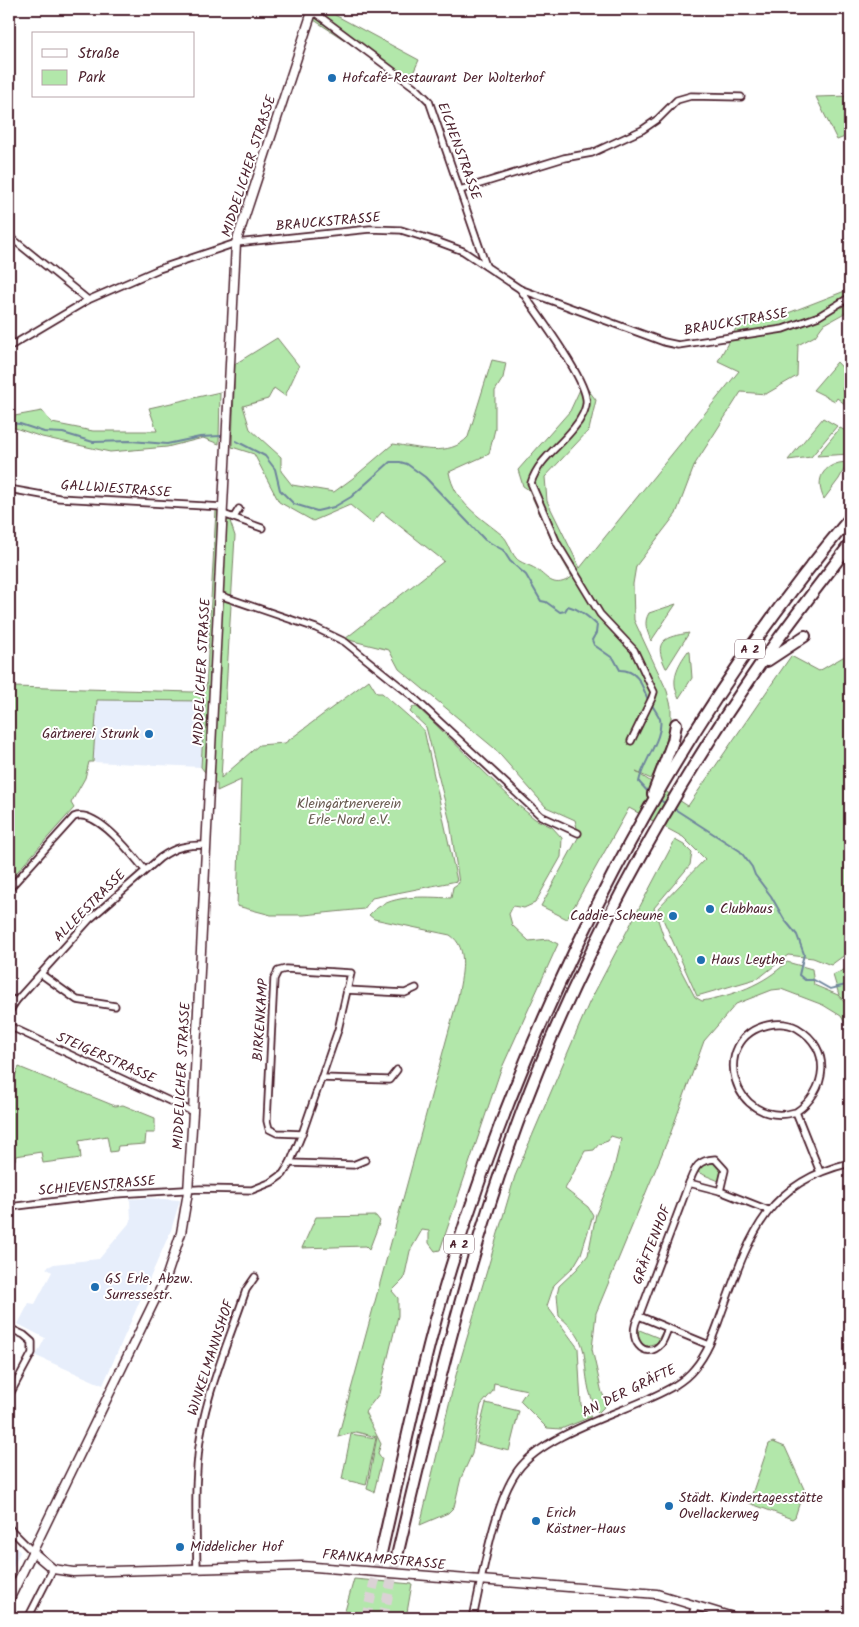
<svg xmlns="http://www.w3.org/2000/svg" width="859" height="1627" viewBox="0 0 859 1627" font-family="Kalam,sans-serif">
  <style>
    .built { fill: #e7eefb }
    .green { fill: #b2e7aa; stroke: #7e836a }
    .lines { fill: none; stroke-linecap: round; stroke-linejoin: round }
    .stream { stroke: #6e859c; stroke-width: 2 }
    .highway-tunnel { stroke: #dbd2d5; stroke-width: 10; stroke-dasharray: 10 5; stroke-linecap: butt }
    .street-casing { stroke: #4a1f2b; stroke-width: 9 }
    .secondary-casing { stroke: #4a1f2b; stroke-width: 11 }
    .highway-casing { stroke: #4a1f2b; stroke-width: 14 }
    .street { stroke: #fff; stroke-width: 5.5 }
    .secondary { stroke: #fff; stroke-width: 8 }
    .highway { stroke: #fff; stroke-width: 10 }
    .poi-dot { fill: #1f6fb2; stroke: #fff; stroke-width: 2 }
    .labels { text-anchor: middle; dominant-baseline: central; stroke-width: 4; stroke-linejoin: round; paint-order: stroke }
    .shield { fill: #fff; stroke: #80626b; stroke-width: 1 }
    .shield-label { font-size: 12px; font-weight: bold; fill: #4a1f2b }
    .poi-label { font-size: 14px; fill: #4a1f2b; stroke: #fff; text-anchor: start }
    .street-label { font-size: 14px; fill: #4a1f2b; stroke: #fff }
    .park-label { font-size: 14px; fill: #695b51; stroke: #fff }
  </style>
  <rect width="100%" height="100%" fill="#fff"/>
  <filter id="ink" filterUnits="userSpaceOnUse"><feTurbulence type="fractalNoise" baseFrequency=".02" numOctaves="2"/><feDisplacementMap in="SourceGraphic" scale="10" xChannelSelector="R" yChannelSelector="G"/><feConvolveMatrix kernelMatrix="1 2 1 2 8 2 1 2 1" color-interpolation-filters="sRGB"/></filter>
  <g filter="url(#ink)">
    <g class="built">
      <path d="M97,700L205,701L201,767L93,762Z"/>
      <path d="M147,1198L180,1200L171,1230L103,1385L36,1356L45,1338L18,1324L29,1303L35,1304L52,1272L46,1268L54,1264L99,1259L131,1221L130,1199Z"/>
      <path d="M9,1537L20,1552L9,1577Z"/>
    </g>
    <g class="green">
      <path d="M313,9H336L335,15L419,60L409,82L314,20Z"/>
      <path d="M850,96V135L837,140L816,97Z"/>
      <path d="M850,289V310L823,325L815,336L798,345L797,376L766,394L741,392L695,464L676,514L636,566L633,584L634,620L667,691L671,706V736L651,779L636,772L688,806L791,656L819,671L850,653V951L831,965L813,958L788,955L759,978L697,996L658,908L705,859L683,837L629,808L567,919L541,906L579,836L575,820L546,807L494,748L399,669L389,650L345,639L444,561L382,512L372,523L350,505L313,521L279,502L254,454L232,447L235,364L277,338L299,366L285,396L274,388L268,399L243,406L250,429L281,457V471L292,485L334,492L353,478L393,444C418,447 449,458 468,437L492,360L506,363L503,378L495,391V429L489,454L449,472C454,502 480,517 502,535C509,541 510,551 516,558C520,563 530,565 536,569C549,579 554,589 572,577L553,544L529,490L523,486L518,470L570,411L583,383L596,400L589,430L545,477L547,501L580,568L739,371L718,361L740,321L770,320Z"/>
      <path d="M837,362L850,376L842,389L850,397V408L837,398L835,401L813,390Z"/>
      <path d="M220,392L219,444L203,438L167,447L110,452L42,437L9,426V417L42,411L52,423L93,431H157L149,408Z"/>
      <path d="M823,418L837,426L811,457L788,460Z"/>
      <path d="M840,428L850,433V454L817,456Z"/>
      <path d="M839,463L846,462L847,464L839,479L824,499C816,482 820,468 839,463Z"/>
      <path d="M216,510L228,515L235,536L221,778L259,745L285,743L369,680L377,693H382L424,730L457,881L372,898L364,909L304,915H271L237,906L241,780L217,791V784L211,780L201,767L205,701L97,700L93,762H89L85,778L71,803L74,808L9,881V680L13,687L193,692L206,689Z"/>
      <path d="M676,604L651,641C647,630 643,623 649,613Z"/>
      <path d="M689,633L667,668H666C652,640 665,637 689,633Z"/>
      <path d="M688,651L690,652L692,678L679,698C670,680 677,666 688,651Z"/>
      <path d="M413,707H417L431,720L518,805L535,819L552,827L562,838L561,857L535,903L524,908L513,906L509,914L512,925L529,941L548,939L558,944L500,1072L440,1250L435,1251L429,1243V1231L422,1230L410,1251L404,1279L392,1291L398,1298V1316L379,1394L365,1412L381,1444L378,1453L382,1459L374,1492L367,1489L377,1437L356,1432L338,1437L458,997C461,977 470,948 450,935L374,919L369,915C389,893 424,897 451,898L453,887L459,883L450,822L426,727L410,712Z"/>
      <path d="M675,840L684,845L692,853L690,865L654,908L664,938L695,997L702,1001C734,995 763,985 787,962L812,969L814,985L838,995L850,1009V1022L848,1028L841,1016L823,1005L781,989L772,990L736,1004L704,1041L671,1132L596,1313L592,1349L602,1393L608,1403L598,1413C595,1406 591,1398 589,1390C581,1354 592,1344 559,1316L557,1295L559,1286L577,1269L588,1255L596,1214L612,1176L621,1139L611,1136L608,1141L599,1144L594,1150L585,1151L565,1189L588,1207L593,1215L581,1254L574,1266L554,1285L547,1306L578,1348L581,1405L591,1417L561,1429L547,1428L520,1401L527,1390L494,1383L493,1391L481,1405L472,1454L461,1478L454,1507L448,1513L420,1525L456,1375L515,1176L589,1003Z"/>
      <path d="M850,967V1006L839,995L833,975Z"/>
      <path d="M19,1067L115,1106L123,1105L155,1118V1133H146L145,1144L118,1146L117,1151L110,1152L107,1136L79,1141L81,1158L43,1163L41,1152L16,1156L15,1160L9,1161V1089Z"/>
      <path d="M710,1162L717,1165L721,1171L718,1187L719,1181L697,1172L694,1177L699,1166Z"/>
      <path d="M376,1216L380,1221L369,1250L365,1246L302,1248L316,1217Z"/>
      <path d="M638,1322L637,1329L659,1338L663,1331L657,1343L646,1346L639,1343L635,1332Z"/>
      <path d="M486,1403L519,1411L509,1451L476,1443Z"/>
      <path d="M351,1434L376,1438L366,1485L342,1479Z"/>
      <path d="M773,1442L785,1447L804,1489L795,1517L792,1519L749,1503L769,1444Z"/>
      <path d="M354,1579L412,1584L406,1618H343Z"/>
    </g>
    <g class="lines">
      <g class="stream">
        <path d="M9,423L20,424L44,432L63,433L93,442L131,441L167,444L200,437L221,436"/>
        <path d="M236,441L265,456L275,469L280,490L294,504L317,511L334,507L351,497L390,462H400L407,464L425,477L485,540L503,550L510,561L526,575L541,601L546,602L560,612L565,611L568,606C579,609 589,617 597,625L596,633L592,640L594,645L614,659L620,670C638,670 642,685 648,700"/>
        <path d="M650,794L639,782C642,763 664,737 660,719C658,714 654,709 652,705"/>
        <path d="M659,799L667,805"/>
        <path d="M673,808L740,851L752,867L755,875L771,896L784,919L797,935L804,954L799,975L805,980H814L830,989L850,984"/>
      </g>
      <g class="highway-tunnel">
        <path d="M366,1618L381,1553"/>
        <path d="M383,1618L397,1556"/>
      </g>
      <g class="street-casing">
        <g id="street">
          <path d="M310,9L417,89L429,101L486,266"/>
          <path d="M460,190L564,158L592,153L642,130L658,119L677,100L691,96L741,97"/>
          <path d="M9,236L88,300"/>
          <path d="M520,289C536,312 582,373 586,398C588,408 580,421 573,429C559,447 538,460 531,483L557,543L600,614L634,650L651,686L654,692L652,698L631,741"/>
          <path d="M9,347L88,300L159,269L236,243L370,229L401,230L436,241L463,251L520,289L664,342L678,345L783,329L819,316L850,297"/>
          <path d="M9,489L59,498L223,507"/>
          <path d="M223,514L262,528"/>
          <path d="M234,517L239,509"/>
          <path d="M219,595L316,628L345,642L412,696L541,816L578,833"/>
          <path d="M9,889L74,817C96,808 132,854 145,870"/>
          <path d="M41,974L77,1000L115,1006"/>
          <path d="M346,990L405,993L416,988"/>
          <path d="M9,998L16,1001"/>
          <path d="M9,1012L16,1001L90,919L160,858C175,847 186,845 205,845"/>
          <path d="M9,1026L193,1112"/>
          <path d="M321,1078L389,1080L397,1070"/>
          <path d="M796,1112C732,1130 708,1038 768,1025C778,1023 788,1023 797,1028C833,1049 827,1091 796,1112L820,1172"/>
          <path d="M290,1163L353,1165L365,1160"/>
          <path d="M689,1183C695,1168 697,1160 715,1159L725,1170L720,1191"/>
          <path d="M9,1207L116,1194L200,1189L252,1190L272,1182L283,1174L290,1163L302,1134L338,1030L351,973L286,969L278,971L274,979L267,1121L269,1129L277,1133L302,1134"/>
          <path d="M639,1316C625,1339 645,1362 661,1344C664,1340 666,1333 668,1329"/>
          <path d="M9,1328L24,1335L32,1342V1353L9,1396"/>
          <path d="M709,1345L639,1316L689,1183L720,1191L768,1210"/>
          <path d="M9,1528L33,1552"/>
          <path d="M197,1569C196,1518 193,1467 204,1417C214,1373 232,1332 246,1290L255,1277"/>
          <path d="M28,1618L53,1569"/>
          <path d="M473,1618C482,1578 494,1502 518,1470C543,1436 611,1416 650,1398C665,1391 683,1383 694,1369C708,1353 715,1332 722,1312C749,1238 765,1183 850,1163"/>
          <path d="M691,1618L695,1606"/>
        </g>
      </g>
      <g class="secondary-casing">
        <g id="secondary">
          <path d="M33,1552L53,1569L73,1572L302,1566L657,1594L736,1618"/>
          <path d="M9,1600L167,1275L181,1233L188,1192L193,1112L236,243L313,9"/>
        </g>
      </g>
      <g class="highway-casing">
        <g id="highway">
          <path d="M767,661L805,636"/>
          <path d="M653,794L673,741L676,724"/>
          <path d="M381,1553C403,1458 422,1361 451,1267C535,998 668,734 850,518"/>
          <path d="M397,1556C436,1390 474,1229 538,1070C596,929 672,792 759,666C788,624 820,584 850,544"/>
        </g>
      </g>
      <use href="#street" class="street"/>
      <use href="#secondary" class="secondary"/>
      <use href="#highway" class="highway"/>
    </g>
  </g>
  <g class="poi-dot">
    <circle cx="332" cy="78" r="5"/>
    <circle cx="149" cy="734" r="5"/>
    <circle cx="710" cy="909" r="5"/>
    <circle cx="673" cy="916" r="5"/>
    <circle cx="701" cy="960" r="5"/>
    <circle cx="95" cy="1287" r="5"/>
    <circle cx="669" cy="1506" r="5"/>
    <circle cx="536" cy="1521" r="5"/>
    <circle cx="180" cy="1547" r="5"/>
  </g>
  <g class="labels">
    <g class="shield">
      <rect x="735" y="639.5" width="30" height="19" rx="4"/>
      <rect x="444" y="1234.5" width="30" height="19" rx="4"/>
    </g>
    <g class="shield-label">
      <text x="750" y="649">A 2</text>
      <text x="459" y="1244">A 2</text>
    </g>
    <g class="poi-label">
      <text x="342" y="78">Hofcafé-Restaurant Der Wolterhof</text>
      <text x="139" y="734" text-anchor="end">Gärtnerei Strunk</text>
      <text x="720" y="909">Clubhaus</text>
      <text x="663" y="916" text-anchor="end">Caddie-Scheune</text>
      <text x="711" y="960">Haus Leythe</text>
      <text x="105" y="1279">GS Erle, Abzw.<tspan x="105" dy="16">Surressestr.</tspan></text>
      <text x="679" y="1498">Städt. Kindertagesstätte<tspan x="679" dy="16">Ovellackerweg</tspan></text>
      <text x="546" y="1513">Erich<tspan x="546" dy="16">Kästner-Haus</tspan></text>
      <text x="190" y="1547">Middelicher Hof</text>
    </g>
    <g class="street-label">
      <text transform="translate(459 151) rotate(70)">EICHENSTRASSE</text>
      <text transform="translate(249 166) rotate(-72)">MIDDELICHER STRASSE</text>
      <text transform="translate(328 222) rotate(-5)">BRAUCKSTRASSE</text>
      <text transform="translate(736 322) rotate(-10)">BRAUCKSTRASSE</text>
      <text transform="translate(116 489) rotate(4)">GALLWIESTRASSE</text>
      <text transform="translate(202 672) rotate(-87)">MIDDELICHER STRASSE</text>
      <text transform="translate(90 906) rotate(-45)">ALLEESTRASSE</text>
      <text transform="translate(261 1020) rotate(-86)">BIRKENKAMP</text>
      <text transform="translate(106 1058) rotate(24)">STEIGERSTRASSE</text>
      <text transform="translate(182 1076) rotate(-87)">MIDDELICHER STRASSE</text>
      <text transform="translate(97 1186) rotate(-5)">SCHIEVENSTRASSE</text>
      <text transform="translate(652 1245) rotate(-69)">GRÄFTENHOF</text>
      <text transform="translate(211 1358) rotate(-72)">WINKELMANNSHOF</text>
      <text transform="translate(629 1391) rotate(-26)">AN DER GRÄFTE</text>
      <text transform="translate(384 1560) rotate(5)">FRANKAMPSTRASSE</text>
    </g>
    <g class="park-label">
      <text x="349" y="804">Kleingärtnerverein<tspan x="349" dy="16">Erle-Nord e.V.</tspan></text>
    </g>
  </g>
  <rect width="859" height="1627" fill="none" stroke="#fff" stroke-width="30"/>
  <rect x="15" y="15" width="829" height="1597" fill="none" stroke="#4a1f2b" stroke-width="2" filter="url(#ink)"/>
  <rect x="32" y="32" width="162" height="65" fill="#ffffff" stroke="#b7a5aa"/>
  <rect x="42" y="49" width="25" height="8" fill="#ffffff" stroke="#b7a5aa"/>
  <text x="78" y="58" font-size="15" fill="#4a1f2b">Straße</text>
  <rect x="42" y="70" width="25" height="15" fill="#b2e7aa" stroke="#b7a5aa"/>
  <text x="78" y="82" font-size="15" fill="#4a1f2b">Park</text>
</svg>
